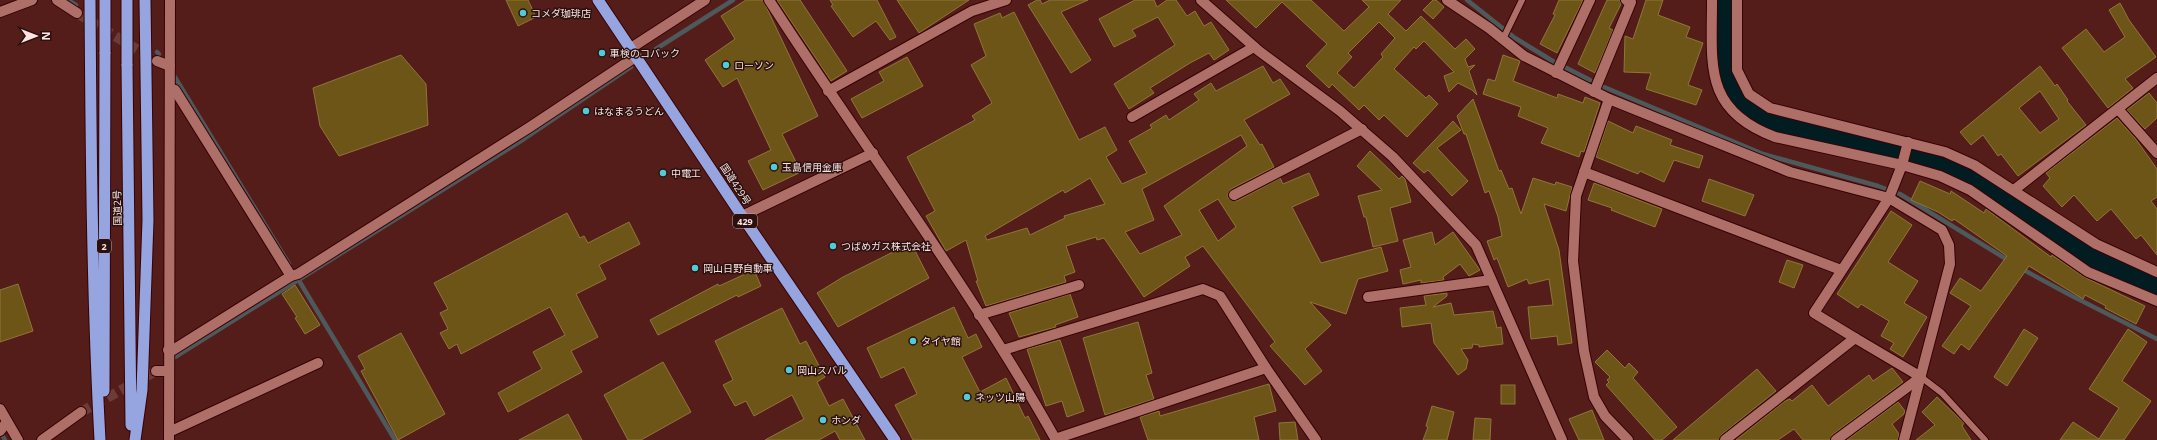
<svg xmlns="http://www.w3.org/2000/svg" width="2157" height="440" viewBox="0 0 2157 440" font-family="'Open Sans','Noto Sans JP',sans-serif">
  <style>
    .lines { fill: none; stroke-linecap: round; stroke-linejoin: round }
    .stream { stroke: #4d595b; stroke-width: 4.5 }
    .river { stroke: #021d21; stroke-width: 27 }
    .building { fill: #6d5517; stroke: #8f753b; fill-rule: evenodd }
    .minor-tunnel { stroke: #6d3b38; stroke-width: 10; stroke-dasharray: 10 5; stroke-linecap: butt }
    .service-casing { stroke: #370204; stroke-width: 8 }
    .minor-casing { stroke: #370204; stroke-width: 12 }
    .tertiary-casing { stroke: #370204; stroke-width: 12 }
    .trunk-casing { stroke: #370204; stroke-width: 13 }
    .service { stroke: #af6f69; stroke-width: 6 }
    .minor { stroke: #af6f69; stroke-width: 10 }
    .tertiary { stroke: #af6f69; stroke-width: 10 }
    .trunk { stroke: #96a4e0; stroke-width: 11 }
    .trunk-bridge-casing { stroke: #370204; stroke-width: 13; stroke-linecap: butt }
    .trunk-bridge { stroke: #96a4e0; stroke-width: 11 }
    .poi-dot { fill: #52cbd9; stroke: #2a110f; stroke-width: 1.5 }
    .labels { text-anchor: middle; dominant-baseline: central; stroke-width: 3; stroke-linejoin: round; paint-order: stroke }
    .shield { fill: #2a110f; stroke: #bca5a3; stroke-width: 1 }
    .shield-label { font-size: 9px; font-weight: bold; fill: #fbe4e2 }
    .poi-label { font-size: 10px; fill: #fbe4e2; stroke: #2a110f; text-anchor: start }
    .street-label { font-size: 10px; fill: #fbe4e2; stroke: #2a110f }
  </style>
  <rect width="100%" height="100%" fill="#541d1a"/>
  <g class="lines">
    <g class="stream">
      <path d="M68,0L76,5"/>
      <path d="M1467,0L1515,38L1551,60L1590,80"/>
      <path d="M656,49L733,0"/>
      <path d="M157,52L159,54"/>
      <path d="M173,74L289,264"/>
      <path d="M1604,87L1763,154L1878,186L1900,194L2011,262"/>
      <path d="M2020,268L2072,296L2157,339"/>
      <path d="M298,279L395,440"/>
      <path d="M175,357L524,139L631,67"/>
      <path d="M0,431L5,440"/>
    </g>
    <path class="river" d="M1723,0V61L1728,85L1738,102L1754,115L1781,126L1892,149L1949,165L1981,181L2061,239L2093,259L2157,285"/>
  </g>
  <g class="building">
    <path d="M506,0H528L536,17L518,26Z"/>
    <path d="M746,0H763L818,116L782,134L801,172L763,190L748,161L771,150L737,78L723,87L705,60L735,39L721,16Z"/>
    <path d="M777,0H800L847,71L831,81Z"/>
    <path d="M830,0H877L896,37L890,40L876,21L853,37L831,6L833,5Z"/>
    <path d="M897,0H969L919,33Z"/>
    <path d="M1037,0H1040L1042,4L1050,0H1088L1061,12L1091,60L1071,73L1028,5Z"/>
    <path d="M1135,0H1154L1157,7L1167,0H1176L1187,16L1195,11L1204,26L1211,22L1229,50L1214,60L1209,53L1190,63L1150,88L1154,93L1129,109L1114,84L1175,45L1158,17L1132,30L1136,36L1114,47L1099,19Z"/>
    <path d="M1226,0H1311L1344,31L1369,7L1362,0H1401L1388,14L1406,31L1421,16L1455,49L1466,39L1475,49L1465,59L1468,67L1475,65L1469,71L1477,95L1472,90L1458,83L1449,92L1444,76L1454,72L1424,41L1416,49L1414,47L1394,69L1426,98L1429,95L1438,104L1407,137L1384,115L1379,120L1364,105L1359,110L1332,84L1329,88L1306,66L1327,44L1282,2L1256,28ZM1379,22L1395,38L1381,54L1383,57L1354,88L1337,73L1352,57L1348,53Z"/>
    <path d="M1433,0H1436L1444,7L1433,19L1423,10Z"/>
    <path d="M1559,0H1583L1557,53L1540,44L1555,15L1553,14Z"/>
    <path d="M1607,0H1620L1621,4L1609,28L1613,30L1595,73L1578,64Z"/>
    <path d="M1646,0H1663L1658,15L1690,27L1686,37L1703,43L1688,85L1702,90L1696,105L1646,89L1651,73L1624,72L1625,36L1633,39Z"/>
    <path d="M2120,3L2129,20L2156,57L2125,79L2133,88L2108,108L2062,48L2086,29L2104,52L2125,37L2109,10Z"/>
    <path d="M1014,12L1079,140L1105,127L1117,150L1106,157L1122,184L1147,173L1129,141L1152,128L1150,125L1166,115L1169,120L1199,100L1194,94L1211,83L1216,91L1263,66L1273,83L1280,79L1290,94L1244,120L1260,145L1262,144L1274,167L1231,189L1228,194V198L1237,201L1280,178L1283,184L1309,173L1319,195L1292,207L1321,263L1381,247L1388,271L1358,279L1346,314L1310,302L1331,325L1305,349L1322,371L1305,385L1270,346L1275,342L1203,246L1185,257L1190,266L1144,297L1104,238L1097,240L1096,237L1066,246L1075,272L1064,276L1066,282L986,306L976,281H978L966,240L946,251L926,216L935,211L907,157L975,120L972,116L992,103L971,65L986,56L974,24L1000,13L1002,18ZM1241,135L1247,146L1164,206L1182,235L1140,254L1125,232L1154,220L1142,189ZM1090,178L1105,204L1064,216L1065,218L1030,235L1027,228L987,240L985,236L1063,190L1065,193ZM1218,199L1236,227L1218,241L1199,210Z"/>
    <path d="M401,55L426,84L428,125L339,156L320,126L313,88Z"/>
    <path d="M1503,55L1520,61L1513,81L1557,98L1558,94L1583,103L1585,97L1600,103L1584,152L1581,151L1579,157L1541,143L1548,128L1518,116L1521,107L1483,94L1488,79L1495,81Z"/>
    <path d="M907,57L923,86L862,118L851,99L884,81L879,72Z"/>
    <path d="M2040,66L2055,86L2057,84L2068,100L2067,101L2086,125L2018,176L2001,154L1998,156L1983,135L1971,145L1960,132ZM2040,91L2059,119L2040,133L2019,108Z"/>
    <path d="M2149,93L2157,103V118L2145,129L2127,110Z"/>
    <path d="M1473,99L1499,171L1501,170L1509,189L1512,188L1521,214L1533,178L1555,185L1556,182L1572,187L1566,211L1544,204L1559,250L1572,343L1558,345L1557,336L1531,339L1528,307L1553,305L1549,279L1529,284L1527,279L1508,287L1497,258L1494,260L1487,241L1502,236L1498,217L1489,191L1485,193L1466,134H1464L1457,116Z"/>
    <path d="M2117,118L2135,138L2157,169V197L2151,201L2157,209V255L2141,235L2136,239L2111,209L2097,221L2074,195L2062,207L2043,186L2050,178L2046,173Z"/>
    <path d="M1453,121L1461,130L1437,148L1468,181L1452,196L1428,170L1424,173L1413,163Z"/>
    <path d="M1608,121L1633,133L1636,126L1672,140L1670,145L1703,156L1699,168L1674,160L1664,182L1640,171L1638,174L1596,157Z"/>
    <path d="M1370,151L1399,179L1402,176L1405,179L1411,202L1390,208L1398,241L1373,247L1366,217H1364L1358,196L1382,190L1357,166Z"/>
    <path d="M1709,179L1754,195L1745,216L1702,201Z"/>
    <path d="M1920,181L1950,194L1951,191L1984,213L1986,209L2051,257L2052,255L2084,277L2145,306L2136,324L2105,308L2106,306L2085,295L2083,299L2029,266L1969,350L1961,344L1954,354L1942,346L1971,306L1950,293L1960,278L1981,291L2007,256L1954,219L1952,221L1938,212L1911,200Z"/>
    <path d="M1594,183L1662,209L1655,227L1611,210L1612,208L1588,200Z"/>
    <path d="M1891,211L1912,225L1888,262L1918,281L1904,303L1927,317L1903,357L1890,349L1894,343L1881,336L1889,321L1861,304L1858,308L1837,294Z"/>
    <path d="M567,213L580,238L584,236L588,243L629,222L640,244L599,265L606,279L576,294L598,337L571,351L582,372L508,412L498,393L542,369L533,352L565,335L550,307L461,354L457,344L449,349L440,333L448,329L440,313L448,309L434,283Z"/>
    <path d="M1432,232L1435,245L1453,232L1480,270L1469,276L1460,264L1443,277L1444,280L1421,283V280L1403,284L1400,270L1411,267L1403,240Z"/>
    <path d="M911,243L929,278L838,327L817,293L843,277Z"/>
    <path d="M1787,260L1803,265L1794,288L1779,282Z"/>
    <path d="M754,270L761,286L738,297L737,295L658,335L650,320L718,284L719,286Z"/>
    <path d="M18,284L33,331L0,342V290Z"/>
    <path d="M295,285L320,325L305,334L295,318L297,317L282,294Z"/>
    <path d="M1447,293V296L1433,307L1451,303L1454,315L1493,311L1497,328L1501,327L1503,344L1479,347V345L1473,344L1472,348L1461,349L1468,360L1466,369L1458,375L1434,343L1431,323L1402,327L1400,308L1426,305L1424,296Z"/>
    <path d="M1070,294L1078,317L1055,325L1056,327L1019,337L1009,313Z"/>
    <path d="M954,307L968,338L976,334L982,347L962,357L980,392L1006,378L1025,418L1028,416L1040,440H913L895,405L917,394L904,367L881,378L867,348Z"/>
    <path d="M782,308L800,344L806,341L825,377L817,382L829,406L843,399L865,440H840L835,431L819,440H765L804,419L792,395L754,416L746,401L735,406L723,385L733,380L715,341Z"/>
    <path d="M1138,322L1152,373L1146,375L1154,399L1105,415L1083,338Z"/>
    <path d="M2024,329L2038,338L2007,386L1994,377Z"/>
    <path d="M2128,329L2147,342L2122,381L2151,401L2124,440H2060L2073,422L2099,439L2119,408L2089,389Z"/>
    <path d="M401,333L445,414L398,440L361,371L365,369L358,356Z"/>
    <path d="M1060,340L1084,411L1067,417L1062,401L1046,406L1027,349Z"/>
    <path d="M1607,350L1625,368L1629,363L1638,372L1633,378L1677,427L1662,440H1655L1606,385L1609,382L1607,380L1610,377L1595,362Z"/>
    <path d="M663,362L691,412L641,440H628L604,395Z"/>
    <path d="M1892,368L1903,382L1832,435L1830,440H1803L1794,429L1778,440H1736L1785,401L1790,399L1792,401L1812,385L1828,406L1869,375L1873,381Z"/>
    <path d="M1757,369L1776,391L1721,435L1719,440H1673Z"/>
    <path d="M1269,384L1276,411L1254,417L1259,440H1148L1140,417L1159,411L1160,416Z"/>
    <rect x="1501" y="385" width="14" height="19"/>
    <path d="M1937,397L1964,423L1962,426L1971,440H1916L1935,425L1922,412Z"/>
    <path d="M1898,402L1905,411L1904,414L1892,424L1899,434L1898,440H1847Z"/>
    <path d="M1432,406L1454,412L1447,440H1423L1428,427L1426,426Z"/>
    <path d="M1592,410L1604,440H1579L1569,419Z"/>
    <path d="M568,414L582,440H519Z"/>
    <path d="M1475,418L1491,419L1490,440H1473Z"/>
    <path d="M1295,422L1298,440H1280L1279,423Z"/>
  </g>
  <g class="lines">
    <g class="minor-tunnel">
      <path d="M77,13L151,58"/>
      <path d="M81,412L156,371"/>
    </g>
    <g class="service-casing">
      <g id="service">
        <path d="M1503,39L1522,0"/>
        <path d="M1921,377L1942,393L1985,440"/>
      </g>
    </g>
    <g class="minor-casing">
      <g id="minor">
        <path d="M57,0L77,13"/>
        <path d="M769,0C864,147 970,287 1056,440"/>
        <path d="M1201,0L1259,51L1340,111L1393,157L1476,245L1562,440"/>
        <path d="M1447,0L1489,28L1524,56L1609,99L1790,172L1889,198L1942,230L1949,245L1950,264L1904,440"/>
        <path d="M1712,0C1712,65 1703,110 1775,137L1902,165L1940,176L1970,190L2088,272L2157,301"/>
        <path d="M1737,0V70L1749,94L1770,108L1945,152L1974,165L2096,244L2157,272"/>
        <path d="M0,12L32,0"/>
        <path d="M157,61L170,66"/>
        <path d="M1556,73L1590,0"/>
        <path d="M170,89L175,90L291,276"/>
        <path d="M828,91L972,11L1006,0"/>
        <path d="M1594,92L1631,2L1626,0"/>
        <path d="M1609,99L1576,196L1573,261L1584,351L1594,397L1605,416L1628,440"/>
        <path d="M2118,109L2157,153"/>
        <path d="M1132,117L1254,47"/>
        <path d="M1584,172L1841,270"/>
        <path d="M2014,190L2157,78"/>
        <path d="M1234,195L1362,129"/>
        <path d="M742,216L873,153"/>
        <path d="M1368,297L1491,280"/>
        <path d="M979,315L1079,285"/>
        <path d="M1855,338L1814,313L1889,198L1902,165L1908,142"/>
        <path d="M168,350H173L291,276L298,274L530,127L637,56"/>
        <path d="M1003,350L1203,289L1220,296L1266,368L1316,440"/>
        <path d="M156,371H168"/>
        <path d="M0,409L18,440"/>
        <path d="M0,431L7,422"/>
        <path d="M169,432L318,363"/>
        <path d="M1055,439L1266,368"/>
        <path d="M42,440L81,412"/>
        <path d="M169,440L170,0"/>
        <path d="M1725,440L1855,338L1921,377L1836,440"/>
      </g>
    </g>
    <g class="tertiary-casing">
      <path id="tertiary" d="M631,48L705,0"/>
    </g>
    <g class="trunk-casing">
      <g id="trunk">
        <path d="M90,0C91,147 92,293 100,440"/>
        <path d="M598,0L742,216L895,440"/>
        <path d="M127,64L131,425"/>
        <path d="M104,391L105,52"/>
        <path d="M135,440L142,390L148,220L145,0"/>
      </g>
    </g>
    <use href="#service" class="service"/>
    <use href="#minor" class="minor"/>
    <use href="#tertiary" class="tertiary"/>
    <use href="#trunk" class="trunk"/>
    <g class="trunk-bridge-casing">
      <g id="trunk-bridge">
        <path d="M105,0V52"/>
        <path d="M127,0V64"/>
      </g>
    </g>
    <use href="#trunk-bridge" class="trunk-bridge"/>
  </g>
  <g class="poi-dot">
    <circle cx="523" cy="13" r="4"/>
    <circle cx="602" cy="53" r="4"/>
    <circle cx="726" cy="65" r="4"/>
    <circle cx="586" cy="111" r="4"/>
    <circle cx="774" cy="167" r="4"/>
    <circle cx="663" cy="173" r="4"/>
    <circle cx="833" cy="246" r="4"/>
    <circle cx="695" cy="268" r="4"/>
    <circle cx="913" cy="341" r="4"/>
    <circle cx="789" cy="370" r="4"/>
    <circle cx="967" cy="397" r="4"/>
    <circle cx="823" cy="420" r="4"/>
  </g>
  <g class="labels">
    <g class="shield">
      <rect x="733" y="214" width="24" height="14" rx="3"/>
      <rect x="97" y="239" width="14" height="14" rx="3"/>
    </g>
    <g class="shield-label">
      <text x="745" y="221">429</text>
      <text x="104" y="246">2</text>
    </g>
    <g class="poi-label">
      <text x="531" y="13">コメダ珈琲店</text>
      <text x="610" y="53">車検のコバック</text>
      <text x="734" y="65">ローソン</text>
      <text x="594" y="111">はなまるうどん</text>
      <text x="782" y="167">玉島信用金庫</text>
      <text x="671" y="173">中電工</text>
      <text x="841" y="246">つばめガス株式会社</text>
      <text x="703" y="268">岡山日野自動車</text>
      <text x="921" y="341">タイヤ館</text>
      <text x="797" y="370">岡山スバル</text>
      <text x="975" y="397">ネッツ山陽</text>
      <text x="831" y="420">ホンダ</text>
    </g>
    <g class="street-label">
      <text transform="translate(736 184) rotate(57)">国道429号</text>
      <text transform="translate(117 208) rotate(-91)">国道2号</text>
    </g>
  </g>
  <g transform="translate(36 36) rotate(90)" stroke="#2a110f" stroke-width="3" paint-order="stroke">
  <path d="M0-3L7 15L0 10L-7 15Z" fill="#fbe4e2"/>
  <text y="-6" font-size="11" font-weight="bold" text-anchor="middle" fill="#fbe4e2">N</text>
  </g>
</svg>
